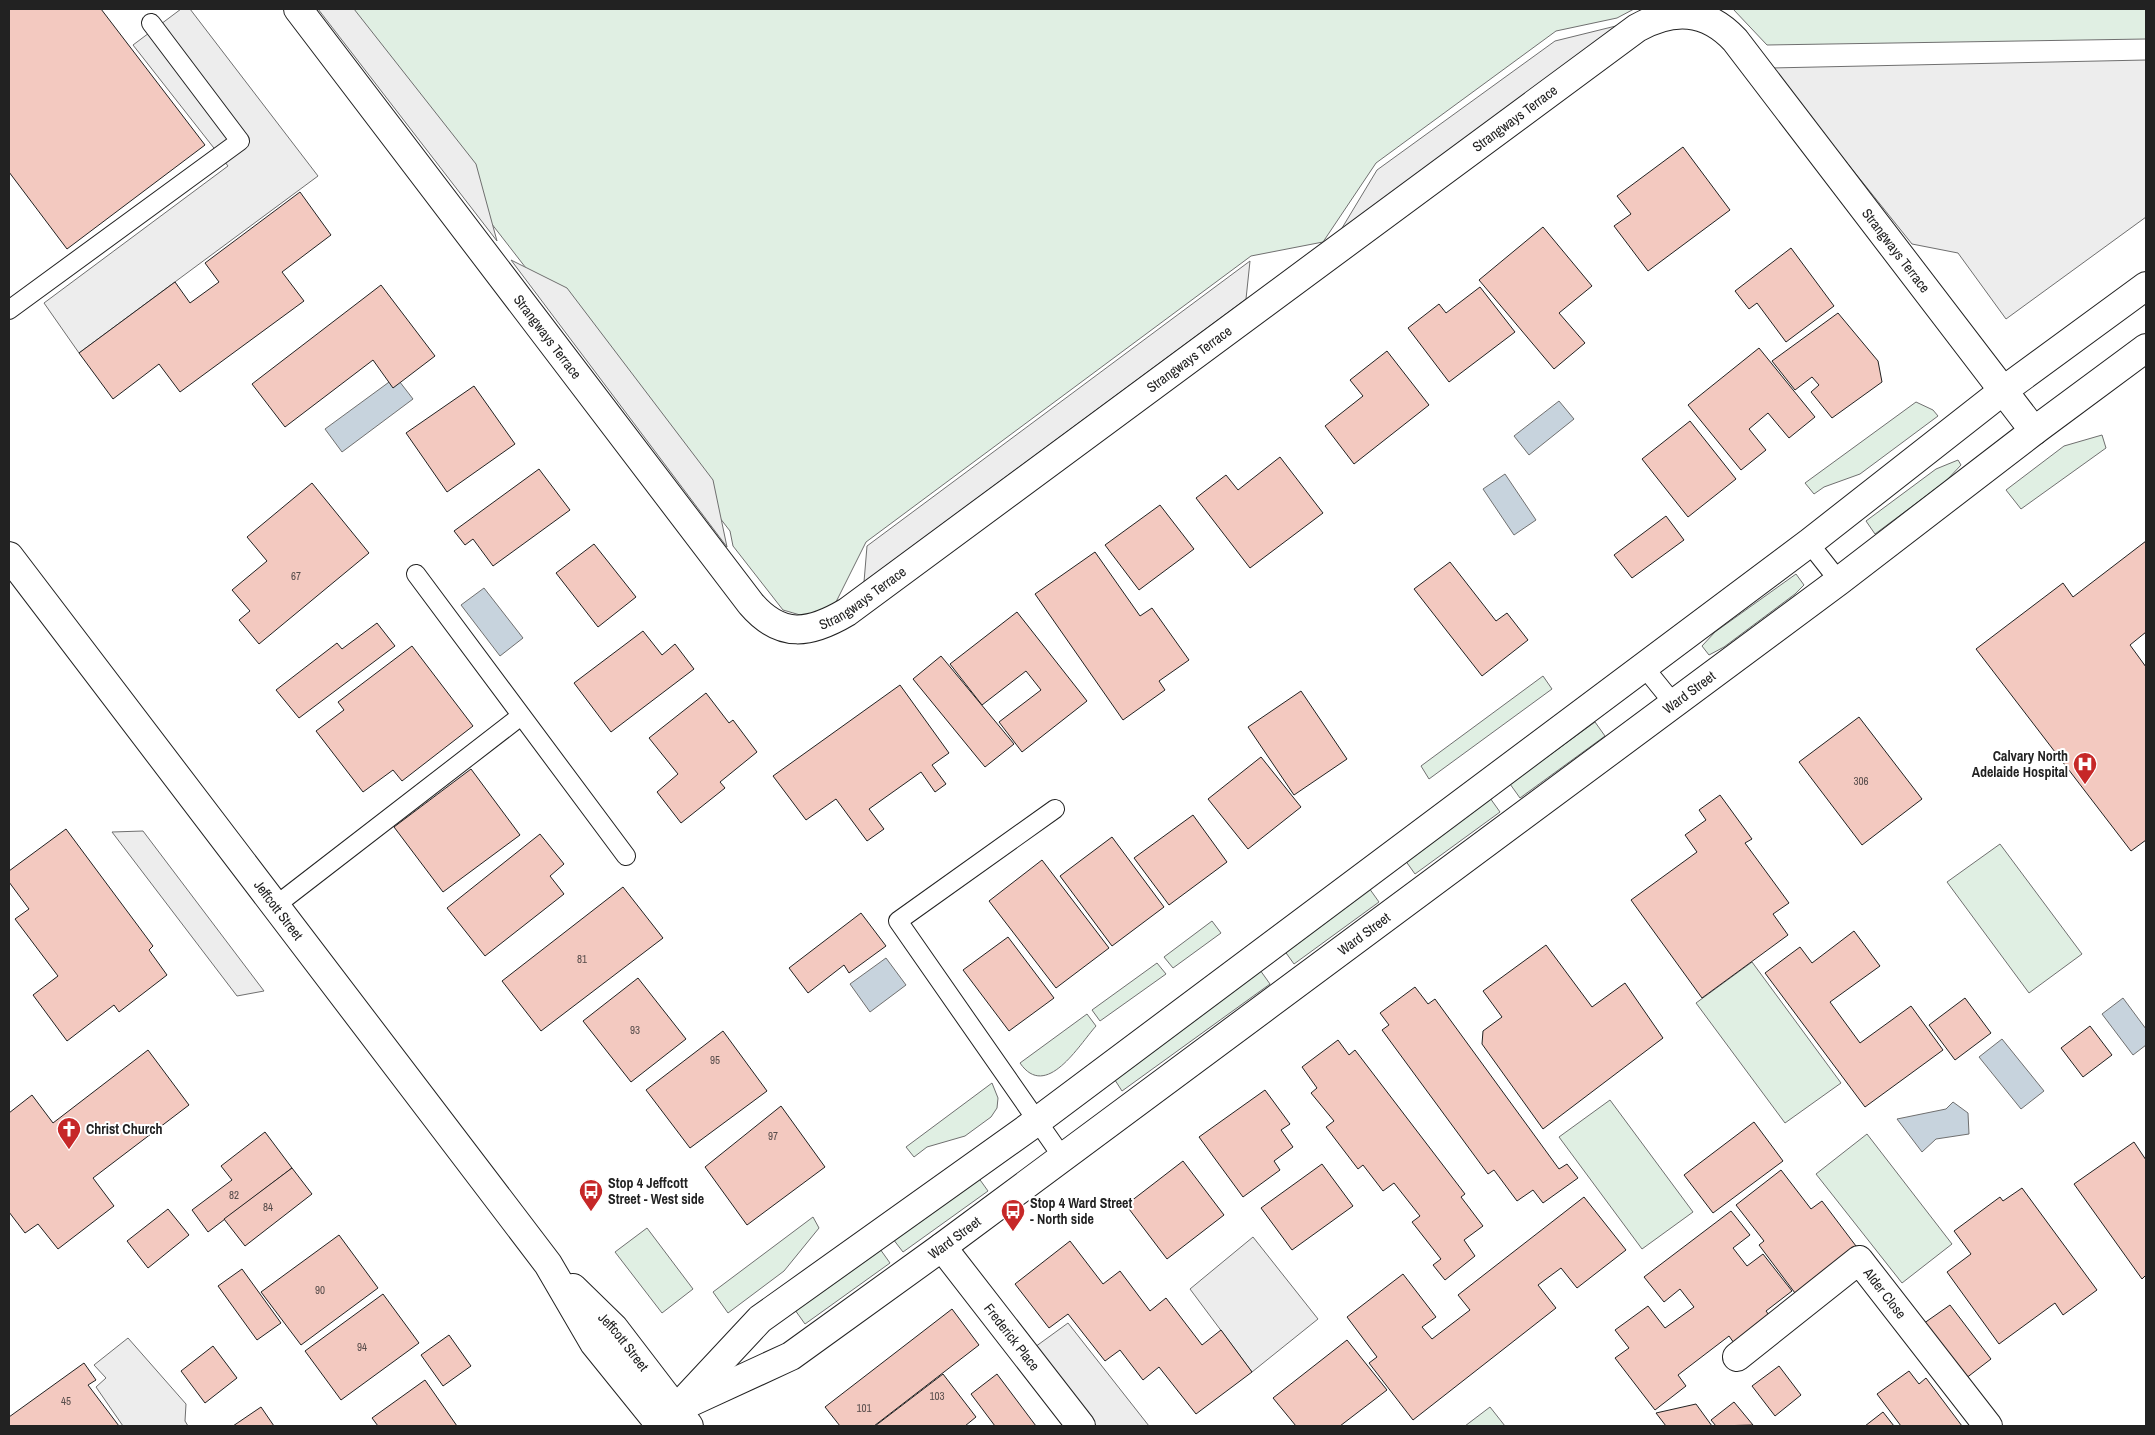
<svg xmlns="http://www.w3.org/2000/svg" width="2155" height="1435" viewBox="0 0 2155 1435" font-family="'Archivo Narrow',sans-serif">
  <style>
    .green { fill: #e0efe3; stroke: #6f6f6f }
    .parking { fill: #ededed; stroke: #6f6f6f }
    .water { fill: #c7d3dd; stroke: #6f6f6f }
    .building { fill: #f3c9c0; stroke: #222 }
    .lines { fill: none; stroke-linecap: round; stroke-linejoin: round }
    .service-casing { stroke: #222; stroke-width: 20 }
    .minor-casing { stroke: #222; stroke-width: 30 }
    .tertiary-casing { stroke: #222; stroke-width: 30 }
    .secondary-casing { stroke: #222; stroke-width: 30 }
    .service { stroke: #fff; stroke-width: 18 }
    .minor { stroke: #fff; stroke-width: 28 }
    .tertiary { stroke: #fff; stroke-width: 28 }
    .secondary { stroke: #fff; stroke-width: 28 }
    .labels { text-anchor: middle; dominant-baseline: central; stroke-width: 4; stroke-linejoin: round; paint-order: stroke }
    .number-label { font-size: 11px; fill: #564c4a }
    .street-label { font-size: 14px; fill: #222; stroke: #fff }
    .poi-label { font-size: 14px; font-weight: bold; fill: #222; stroke: #fff; text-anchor: start }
  </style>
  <rect width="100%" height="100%" fill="#fff"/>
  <g class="green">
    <path d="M325,9H1634L1617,18L1556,31L1376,163L1323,242L1251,256L866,542L835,604L807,617L783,610L733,546L730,531Z"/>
    <path d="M1733,9H2146V39L1767,45Z"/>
    <path d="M1916,402L1933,410L1938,416L1860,474L1824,487L1814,494L1805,483Z"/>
    <path d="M2102,435L2106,448L2021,509L2006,490L2064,446Z"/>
    <path d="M1958,460L1961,465L1946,481L1875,534L1866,521L1936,469Z"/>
    <path d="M1796,574L1804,585L1795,594L1724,647L1709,655L1702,646L1715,632Z"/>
    <path d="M1543,676L1552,689L1429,779L1421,766Z"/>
    <path d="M1595,722L1605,736L1520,798L1510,784Z"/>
    <path d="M1490,798L1500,812L1415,874L1405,860Z"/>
    <path d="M2000,844L2082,954L2029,993L1947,882Z"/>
    <path d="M1369,888L1379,902L1294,964L1284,950Z"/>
    <path d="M1212,921L1221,933L1173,968L1164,957Z"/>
    <path d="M1752,962L1841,1083L1785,1123L1696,1003Z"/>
    <path d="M1157,963L1166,974L1100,1021L1092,1010Z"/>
    <path d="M1260,970L1270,984L1122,1091L1113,1077Z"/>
    <path d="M1087,1014L1096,1026C1079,1045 1046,1101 1020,1063Z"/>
    <path d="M992,1083L998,1098L997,1108L991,1117L965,1136L927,1147L914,1157L906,1147Z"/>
    <path d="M1610,1100L1693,1212L1642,1249L1559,1137Z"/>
    <path d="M1867,1134L1952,1244L1902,1283L1816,1174Z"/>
    <path d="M978,1177L988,1191L903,1252L893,1239Z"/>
    <path d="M813,1217L819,1228L784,1271L728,1313L713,1292Z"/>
    <path d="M647,1228L693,1289L662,1313L615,1252Z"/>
    <path d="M880,1249L890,1263L805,1324L795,1310Z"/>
    <path d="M1490,1407L1505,1426H1465Z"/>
  </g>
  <g class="parking">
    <path d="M181,9H190L318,176L79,353L44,303L228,166L133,45Z"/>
    <path d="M318,9H354L476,164L497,241Z"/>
    <path d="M1628,23L1336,238L1377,170L1555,41Z"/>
    <path d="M2146,60V217L2006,319L1958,253L1912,244L1771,68Z"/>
    <path d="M511,260L567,288L713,480L727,547Z"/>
    <path d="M1250,261L1246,299L864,582L867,546Z"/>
    <path d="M143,831L264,991L237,996L112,832Z"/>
    <path d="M1253,1237L1318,1319L1252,1372L1190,1289Z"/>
    <path d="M1068,1323L1149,1426H1096L1035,1347Z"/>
    <path d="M128,1338L186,1404L185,1421L188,1426H123L96,1387L106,1378L94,1365Z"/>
  </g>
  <g class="water">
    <path d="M396,377L413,399L342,452L325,429Z"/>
    <path d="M1559,401L1574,419L1529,455L1514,436Z"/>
    <path d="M1505,474L1536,520L1514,535L1483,489Z"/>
    <path d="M484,588L523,638L500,656L461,605Z"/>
    <path d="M886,958L906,985L870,1012L850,984Z"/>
    <path d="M2123,998L2146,1029V1045L2133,1055L2102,1014Z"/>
    <path d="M2002,1039L2044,1091L2021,1109L1979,1057Z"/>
    <path d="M1953,1102L1968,1113L1969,1134L1936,1139L1922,1152L1897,1119L1946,1109Z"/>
  </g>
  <g class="building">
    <path d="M9,9H101L205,145L67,249L9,172Z"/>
    <path d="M1683,147L1730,210L1648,271L1614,226L1631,214L1617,196Z"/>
    <path d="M300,192L331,235L282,272L304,301L180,392L159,364L113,399L79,353L175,282L190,303L219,282L205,263Z"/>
    <path d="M1543,227L1592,286L1559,313L1585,343L1554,369L1479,280Z"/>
    <path d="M1791,248L1834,306L1786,342L1757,303L1749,309L1735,291Z"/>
    <path d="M381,285L435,356L393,388L373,360L285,427L252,384Z"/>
    <path d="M1480,287L1515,332L1449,382L1408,328L1439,304L1446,313Z"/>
    <path d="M1838,313L1878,361L1882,382L1832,418L1811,392L1819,385L1812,377L1795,390L1772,361Z"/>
    <path d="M1759,348L1815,417L1789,438L1768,413L1749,429L1766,450L1741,470L1688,405Z"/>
    <path d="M1387,351L1429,405L1354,464L1325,426L1363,396L1350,380Z"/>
    <path d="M474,386L515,444L447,492L406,433Z"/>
    <path d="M1690,421L1736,479L1688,517L1642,459Z"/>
    <path d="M1280,457L1323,513L1250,568L1196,498L1226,475L1238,490Z"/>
    <path d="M539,469L570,510L493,566L473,539L465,545L454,531Z"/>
    <path d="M312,483L369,553L259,644L239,620L250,611L232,590L267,561L247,537Z"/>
    <path d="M1160,505L1194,549L1139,590L1105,545Z"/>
    <path d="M1666,516L1684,540L1632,578L1614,555Z"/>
    <path d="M2146,541V632L2130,645L2146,667V840L2131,851L1976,649L2063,583L2073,597Z"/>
    <path d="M594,544L636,597L598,627L556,573Z"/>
    <path d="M1095,552L1140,616L1152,608L1189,660L1159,681L1165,690L1123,720L1035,594Z"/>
    <path d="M1450,562L1496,621L1507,613L1528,640L1482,676L1414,589Z"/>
    <path d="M1017,612L1087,701L1022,752L999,722L1041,690L1026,671L982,705L950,664Z"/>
    <path d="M377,623L395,646L299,718L276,690L337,643L342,649Z"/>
    <path d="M643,631L662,655L675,644L694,669L611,732L574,683Z"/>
    <path d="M412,646L473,726L402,781L393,770L363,792L316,731L344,710L338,702Z"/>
    <path d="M941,656L1014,744L985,767L913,679Z"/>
    <path d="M900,685L949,753L932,765L946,784L935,792L921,772L869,809L884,829L867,841L836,799L806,820L773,776Z"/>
    <path d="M1301,691L1347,759L1294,795L1248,727Z"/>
    <path d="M706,693L729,723L733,720L757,752L720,782L725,788L681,823L657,792L678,774L649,738Z"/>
    <path d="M1859,717L1922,799L1862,845L1799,762Z"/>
    <path d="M1261,757L1301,807L1248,849L1208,799Z"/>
    <path d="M471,769L520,835L443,892L394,827Z"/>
    <path d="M1720,795L1752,839L1745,843L1789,903L1773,914L1788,935L1702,998L1631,900L1697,852L1685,835L1706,820L1699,810Z"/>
    <path d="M1193,815L1227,862L1169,905L1134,858Z"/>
    <path d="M66,829L153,946L149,950L167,975L119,1012L114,1005L67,1041L33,995L58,976L15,919L29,909L9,882V871Z"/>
    <path d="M540,834L564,864L550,876L564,894L485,956L447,908Z"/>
    <path d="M1112,837L1164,907L1112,946L1060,876Z"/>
    <path d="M1042,860L1109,948L1056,988L989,901Z"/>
    <path d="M623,887L663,938L541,1031L502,981Z"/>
    <path d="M861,913L886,946L849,973L844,965L808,993L789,968Z"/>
    <path d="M1854,931L1880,966L1830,1002L1860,1043L1911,1006L1943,1050L1865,1107L1765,973L1800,947L1812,963Z"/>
    <path d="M1008,937L1054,998L1009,1031L963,970Z"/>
    <path d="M1546,945L1592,1007L1625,983L1663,1038L1543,1129L1482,1044L1483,1031L1502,1017L1483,991Z"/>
    <path d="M638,978L686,1039L631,1082L583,1021Z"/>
    <path d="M1415,987L1428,1004L1435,999L1559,1169L1567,1164L1578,1178L1543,1203L1533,1190L1517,1201L1494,1170L1488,1174L1382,1030L1389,1025L1380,1013Z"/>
    <path d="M1965,998L1991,1033L1955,1060L1929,1025Z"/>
    <path d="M2090,1026L2112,1055L2083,1077L2061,1048Z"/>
    <path d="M723,1031L767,1091L690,1148L646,1090Z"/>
    <path d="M1338,1040L1349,1055L1355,1050L1465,1194L1461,1197L1483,1226L1464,1240L1475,1256L1445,1280L1433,1265L1441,1259L1412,1222L1420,1216L1394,1183L1383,1191L1363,1165L1358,1169L1326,1127L1334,1121L1311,1093L1317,1088L1302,1067Z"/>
    <path d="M148,1050L189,1105L93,1178L114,1206L58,1249L38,1224L25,1233L9,1212V1113L32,1095L53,1123Z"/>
    <path d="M1265,1090L1290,1124L1281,1130L1293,1147L1274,1161L1280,1170L1243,1197L1199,1137Z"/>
    <path d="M781,1106L825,1167L747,1225L705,1167Z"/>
    <path d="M1754,1122L1783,1161L1713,1213L1684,1175Z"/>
    <path d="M265,1132L292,1168L208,1232L192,1210L232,1180L221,1166Z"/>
    <path d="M2134,1142L2146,1160V1275L2142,1279L2074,1184Z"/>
    <path d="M1183,1161L1224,1215L1167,1259L1126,1205Z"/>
    <path d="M1322,1164L1353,1206L1292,1250L1261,1208Z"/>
    <path d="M292,1168L312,1194L245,1246L224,1219Z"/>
    <path d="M1781,1170L1811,1209L1822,1201L1859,1250L1798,1297L1759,1245L1764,1241L1736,1205Z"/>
    <path d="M2022,1188L2097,1290L2063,1315L2055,1303L1999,1344L1947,1272L1971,1254L1954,1231L2000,1197L2003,1201Z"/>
    <path d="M1584,1197L1626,1250L1577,1288L1561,1268L1538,1285L1556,1308L1413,1420L1369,1363L1377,1357L1347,1317L1403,1274L1436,1317L1422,1327L1432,1339L1470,1310L1458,1295Z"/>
    <path d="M168,1209L189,1235L148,1268L127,1241Z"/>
    <path d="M1731,1211L1750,1235L1733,1248L1747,1266L1763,1254L1792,1291L1766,1311L1775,1323L1739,1350L1729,1336L1678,1375L1686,1386L1655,1410L1615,1358L1629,1348L1615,1330L1648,1306L1665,1328L1694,1307L1680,1289L1664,1302L1644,1277Z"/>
    <path d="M339,1235L378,1288L301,1345L261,1292Z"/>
    <path d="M1070,1241L1103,1284L1120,1271L1150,1311L1166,1298L1202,1345L1221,1330L1252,1372L1196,1414L1159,1367L1143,1380L1120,1350L1105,1361L1068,1314L1049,1328L1015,1284Z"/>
    <path d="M242,1269L281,1323L257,1340L218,1286Z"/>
    <path d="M383,1294L419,1343L341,1400L305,1351Z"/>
    <path d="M1950,1305L1991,1359L1961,1382L1920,1326Z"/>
    <path d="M952,1309L979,1345L874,1426H840L825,1407Z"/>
    <path d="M449,1335L471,1366L443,1386L421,1355Z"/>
    <path d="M1347,1340L1387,1390L1340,1426H1296L1273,1398Z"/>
    <path d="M213,1346L237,1378L205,1403L181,1371Z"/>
    <path d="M84,1363L96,1380L88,1385L119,1426H9V1417Z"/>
    <path d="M1779,1366L1801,1395L1775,1416L1752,1386Z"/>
    <path d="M1909,1371L1919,1384L1926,1378L1962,1426H1901L1877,1394Z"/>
    <path d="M943,1374L976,1417L965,1426H875Z"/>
    <path d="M997,1374L1036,1426H995L971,1394Z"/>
    <path d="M425,1380L457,1426H378L372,1418Z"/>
    <path d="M1734,1402L1753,1425L1716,1426L1711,1420Z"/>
    <path d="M1696,1404L1712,1426H1666L1656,1413Z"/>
    <path d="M261,1407L274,1426H233Z"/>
    <path d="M1883,1412L1894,1426H1865Z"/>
  </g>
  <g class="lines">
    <g class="service-casing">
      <g id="service">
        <path d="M9,310L240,141L151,23"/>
        <path d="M1809,543L1839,581"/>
        <path d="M416,574L626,856"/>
        <path d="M1644,667L1674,704"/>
        <path d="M1055,809L898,921L1063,1158"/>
        <path d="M275,906L521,716"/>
      </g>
    </g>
    <g class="minor-casing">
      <g id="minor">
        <path id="s1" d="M298,9L751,604C781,639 810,634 847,612L1637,28C1673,8 1706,9 1735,40L2034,431"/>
        <path id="s2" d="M942,1247L1081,1426"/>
        <path id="s3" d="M1737,1357L1859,1260L1988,1426"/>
      </g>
    </g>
    <g class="tertiary-casing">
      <g id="tertiary">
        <path id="s4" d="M689,1403L791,1356L942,1247L1839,581L2034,431L2146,348"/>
        <path d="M676,1409L760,1319L1036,1122L1809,543L2004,390L2146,286"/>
      </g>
    </g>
    <g class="secondary-casing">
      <g id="secondary">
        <path id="s5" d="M9,556L548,1264L594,1343L661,1426"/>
        <path id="s6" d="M573,1288L614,1328L689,1426"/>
      </g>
    </g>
    <use href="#service" class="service"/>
    <use href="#minor" class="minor"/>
    <use href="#tertiary" class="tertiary"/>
    <use href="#secondary" class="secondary"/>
  </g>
  <defs>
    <g id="hospital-pin" transform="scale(1.25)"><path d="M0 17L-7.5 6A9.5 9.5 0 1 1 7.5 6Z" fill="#c62828" stroke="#fff"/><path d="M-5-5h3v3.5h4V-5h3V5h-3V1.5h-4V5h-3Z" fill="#fff"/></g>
    <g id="church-pin" transform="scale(1.25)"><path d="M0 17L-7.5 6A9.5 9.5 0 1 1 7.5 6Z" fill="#c62828" stroke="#fff"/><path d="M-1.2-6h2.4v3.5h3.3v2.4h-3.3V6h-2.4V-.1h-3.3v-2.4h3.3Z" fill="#fff"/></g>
    <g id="bus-pin" transform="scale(1.25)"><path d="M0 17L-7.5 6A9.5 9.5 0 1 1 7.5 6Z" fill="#c62828" stroke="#fff"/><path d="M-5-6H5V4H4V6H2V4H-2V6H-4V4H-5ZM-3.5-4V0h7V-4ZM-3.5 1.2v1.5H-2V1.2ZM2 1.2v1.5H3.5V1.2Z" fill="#fff"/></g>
  </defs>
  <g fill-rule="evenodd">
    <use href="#hospital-pin" x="2085" y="764"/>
    <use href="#church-pin" x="69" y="1129"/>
    <use href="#bus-pin" x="591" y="1191"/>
    <use href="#bus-pin" x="1013" y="1211"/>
  </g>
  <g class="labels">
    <g class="number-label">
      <text x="296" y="576">67</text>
      <text x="1861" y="781">306</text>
      <text x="582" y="959">81</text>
      <text x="635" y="1030">93</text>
      <text x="715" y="1060">95</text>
      <text x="773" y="1136">97</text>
      <text x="234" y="1195">82</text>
      <text x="268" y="1207">84</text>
      <text x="320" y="1290">90</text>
      <text x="362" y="1347">94</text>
      <text x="937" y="1396">103</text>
      <text x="66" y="1401">45</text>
      <text x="864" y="1408">101</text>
    </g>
    <g class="street-label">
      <text stroke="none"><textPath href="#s1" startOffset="1686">Strangways Terrace</textPath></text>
      <text stroke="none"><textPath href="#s1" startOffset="2211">Strangways Terrace</textPath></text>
      <text stroke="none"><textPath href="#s1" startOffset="412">Strangways Terrace</textPath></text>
      <text stroke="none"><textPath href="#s1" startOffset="1281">Strangways Terrace</textPath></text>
      <text stroke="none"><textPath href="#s1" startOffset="876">Strangways Terrace</textPath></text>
      <text stroke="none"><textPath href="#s4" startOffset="1229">Ward Street</textPath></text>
      <text stroke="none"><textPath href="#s5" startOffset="445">Jeffcott Street</textPath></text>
      <text stroke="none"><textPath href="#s4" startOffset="824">Ward Street</textPath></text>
      <text stroke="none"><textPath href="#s4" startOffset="314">Ward Street</textPath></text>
      <text stroke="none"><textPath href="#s3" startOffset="198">Alder Close</textPath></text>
      <text stroke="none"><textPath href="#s2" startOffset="114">Frederick Place</textPath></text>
      <text stroke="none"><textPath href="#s6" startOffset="74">Jeffcott Street</textPath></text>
    </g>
    <g class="poi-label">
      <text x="2068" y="756" text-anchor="end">Calvary North<tspan x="2068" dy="16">Adelaide Hospital</tspan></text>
      <text x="86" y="1129">Christ Church</text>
      <text x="608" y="1183">Stop 4 Jeffcott<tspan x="608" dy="16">Street - West side</tspan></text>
      <text x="1030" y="1203">Stop 4 Ward Street<tspan x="1030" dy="16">- North side</tspan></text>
    </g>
  </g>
  <rect width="2155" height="1435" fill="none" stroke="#222222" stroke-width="20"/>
</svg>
